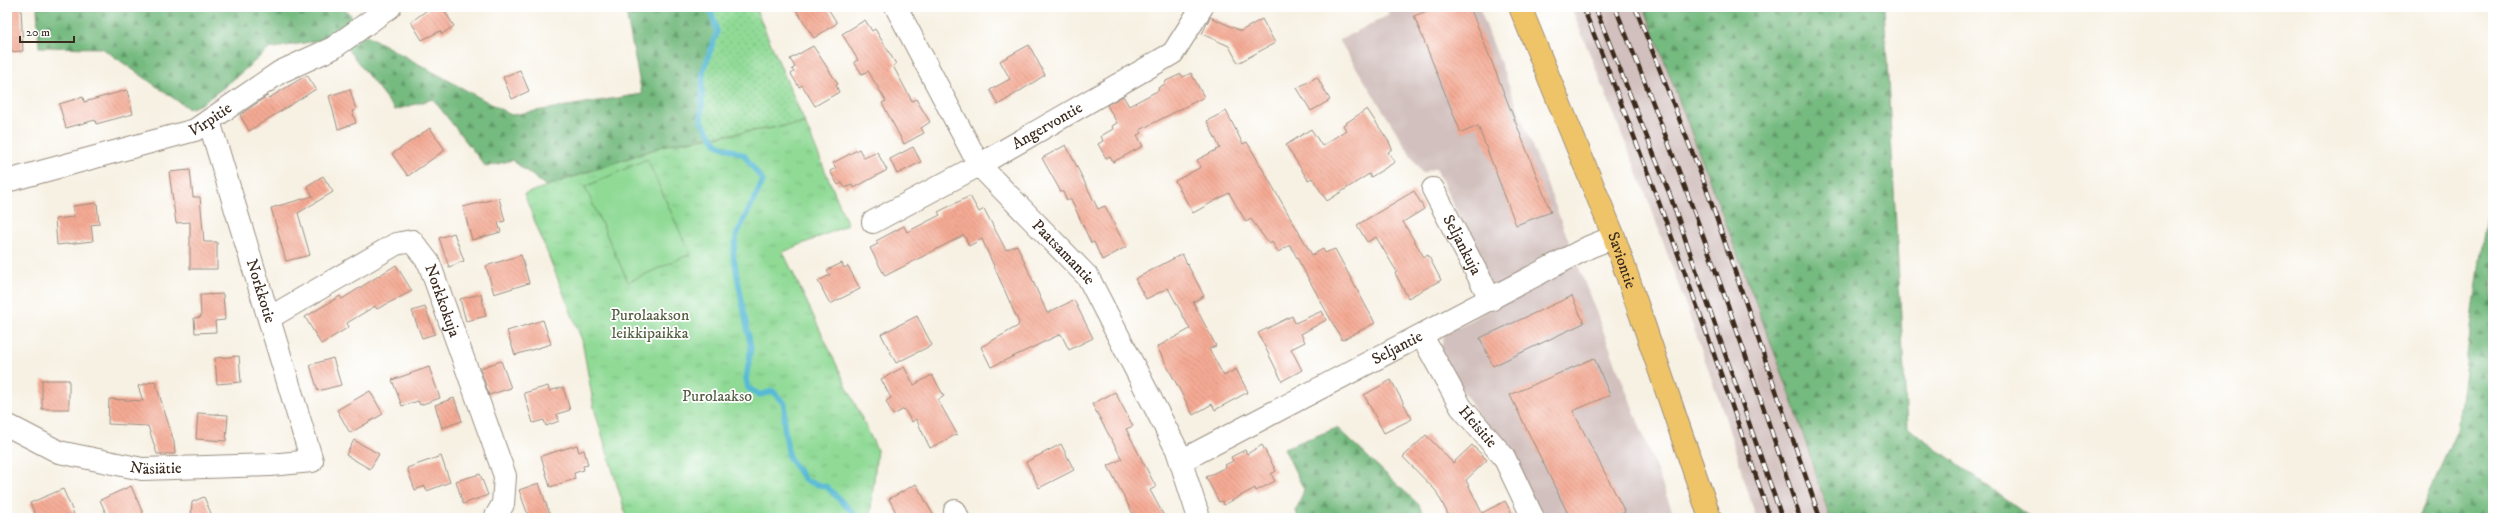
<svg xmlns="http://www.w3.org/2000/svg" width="2500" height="525" viewBox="0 0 2500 525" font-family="'IM FELL DW Pica',serif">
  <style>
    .industrial { fill: #d1c0bd }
    .grass { fill: url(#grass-dots); stroke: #66825a }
    .forest { fill: url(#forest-firs); stroke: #58724e }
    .park { fill: url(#park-tufts); stroke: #66825a }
    .pitch { fill: #90da96; stroke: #66825a }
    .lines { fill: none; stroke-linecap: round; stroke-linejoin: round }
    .stream { stroke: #56b9d5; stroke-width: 5.5 }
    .building { fill: url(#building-back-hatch) }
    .minor-casing { stroke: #998e80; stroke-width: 24 }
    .major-casing { stroke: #998e80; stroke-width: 24 }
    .minor { stroke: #fff; stroke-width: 22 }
    .major { stroke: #efc469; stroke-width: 22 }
    .rail-casing { stroke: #3b2a1e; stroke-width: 4.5 }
    .rail { stroke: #fff; stroke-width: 3; stroke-dasharray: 9; stroke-linecap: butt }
    .labels { text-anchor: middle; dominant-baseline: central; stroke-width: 3.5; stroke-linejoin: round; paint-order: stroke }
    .street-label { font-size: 16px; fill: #3b2a1e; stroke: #fff }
    .park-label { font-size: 16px; fill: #545f42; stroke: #fff }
  </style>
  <defs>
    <pattern id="grass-dots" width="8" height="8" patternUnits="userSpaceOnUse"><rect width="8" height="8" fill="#90da96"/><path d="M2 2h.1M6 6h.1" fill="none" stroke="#7dbb81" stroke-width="1.8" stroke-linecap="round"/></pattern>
    <pattern id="forest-firs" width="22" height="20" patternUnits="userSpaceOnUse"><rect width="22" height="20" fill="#74ba7f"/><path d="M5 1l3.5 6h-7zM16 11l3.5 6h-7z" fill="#609767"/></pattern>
    <pattern id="park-tufts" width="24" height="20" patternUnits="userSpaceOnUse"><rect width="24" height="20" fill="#90da96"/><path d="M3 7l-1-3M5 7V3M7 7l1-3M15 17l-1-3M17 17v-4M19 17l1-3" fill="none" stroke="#7dbb81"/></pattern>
    <pattern id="building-back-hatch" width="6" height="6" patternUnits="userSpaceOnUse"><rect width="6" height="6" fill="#f4aa94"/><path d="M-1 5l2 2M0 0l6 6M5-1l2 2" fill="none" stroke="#d2927f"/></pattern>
  </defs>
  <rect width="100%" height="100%" fill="#fff"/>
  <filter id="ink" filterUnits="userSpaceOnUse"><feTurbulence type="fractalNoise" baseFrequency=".025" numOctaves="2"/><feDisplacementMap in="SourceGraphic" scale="8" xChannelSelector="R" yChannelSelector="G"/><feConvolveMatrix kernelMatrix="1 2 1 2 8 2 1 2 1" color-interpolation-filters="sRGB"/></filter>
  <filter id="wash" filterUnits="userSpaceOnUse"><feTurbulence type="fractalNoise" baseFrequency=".012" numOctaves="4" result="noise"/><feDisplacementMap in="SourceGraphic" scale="16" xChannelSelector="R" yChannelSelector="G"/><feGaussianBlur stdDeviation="0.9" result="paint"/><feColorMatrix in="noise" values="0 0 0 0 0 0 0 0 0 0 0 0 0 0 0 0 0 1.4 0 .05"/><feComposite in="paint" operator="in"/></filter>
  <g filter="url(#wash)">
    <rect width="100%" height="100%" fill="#f7f1e3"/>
    <g class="industrial">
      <path d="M1386,7H1479L1675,518H1542L1439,352L1445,334L1500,304L1436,168L1422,173L1339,40L1389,15Z"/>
      <path d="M1571,7H1644L1789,391L1830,518H1756L1724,414L1650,205Z"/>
    </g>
    <path class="grass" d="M711,7H755L805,123L712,137L701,121L703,71L716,30Z"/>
    <g class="forest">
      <path d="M37,7H343L356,21L327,39L269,49L223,88L201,104L189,109L102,48L39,47Z"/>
      <path d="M625,7H710L717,32L703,71L701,121L712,137L670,144L546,186L512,160L486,167L433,99L395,110L346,47L366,35L511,115L642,94Z"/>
      <path d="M1644,7H1884L1907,427L2031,518H1830L1789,391Z"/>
      <path d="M2493,164V518H2418L2457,430Z"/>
      <path d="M1337,428L1419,505L1424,518H1298L1296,511L1304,490L1284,448Z"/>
    </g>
    <path class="park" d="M805,123L848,225L783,252L877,450L870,518H627L594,408L582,340L524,194L670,144Z"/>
    <path class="pitch" d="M647,159L690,254L628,282L585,187Z"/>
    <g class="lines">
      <path class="stream" d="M710,7L717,32L703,71L701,121L717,144L744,155L763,181L737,234L733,254L751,348L746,379L748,388L760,395L773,391L785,404L784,425L789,458L806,481L827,487L858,518"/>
    </g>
    <g id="blocks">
      <g class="building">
        <path d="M7,7H21L23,51L7,52Z"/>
        <path d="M431,7H442L454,26L442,34L440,31L422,40L411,22Z"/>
        <path d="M794,7H827L837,23L814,38Z"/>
        <path d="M1437,7H1470L1551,212L1516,225L1478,126L1461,133L1414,16Z"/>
        <path d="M1210,17L1241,31L1262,19L1275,43L1238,63L1229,46L1202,34Z"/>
        <path d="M865,20L872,31L875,29L896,64L893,66L912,101L916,99L930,122L921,128L924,133L904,144L882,103L886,101L868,71L862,74L854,62L858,60L842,34Z"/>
        <path d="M1029,45L1045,75L998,105L990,90L1010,79L1000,61Z"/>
        <path d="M813,46L838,84L836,85L839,92L815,106L802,85L799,87L791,74L794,72L792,69L795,67L790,59Z"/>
        <path d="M520,70L529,91L512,99L503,77Z"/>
        <path d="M1191,73L1204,97L1140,130L1142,133L1137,135L1143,146L1113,162L1110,156L1106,158L1098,144L1103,141L1101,136L1113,129L1112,126L1117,123L1107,105L1123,96L1129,106L1159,90L1158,88L1165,84L1166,81L1181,74L1183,77Z"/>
        <path d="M307,75L316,89L249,131L240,115L267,96L269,98Z"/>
        <path d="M1317,77L1330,100L1311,111L1297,88Z"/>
        <path d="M350,89L356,110L352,111L356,123L338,129L329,96Z"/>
        <path d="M127,90L133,114L96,124L95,120L66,128L59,104L83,97L84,102Z"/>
        <path d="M1367,109L1389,142L1392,149L1388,152L1395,162L1371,177L1369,174L1327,201L1312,178L1308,180L1286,145L1311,129L1322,146L1346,130L1343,125Z"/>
        <path d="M1226,111L1243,144L1247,142L1312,255L1323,249L1325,253L1335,249L1375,323L1342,340L1290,245L1278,252L1272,242L1269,244L1251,219L1246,222L1229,193L1193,213L1175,181L1201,167L1197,160L1220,148L1207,121Z"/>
        <path d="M430,128L445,150L408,176L392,154Z"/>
        <path d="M1066,145L1098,209L1105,206L1126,247L1102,260L1094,242L1091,243L1071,199L1067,201L1063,192H1061L1042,158Z"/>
        <path d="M913,147L921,162L897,174L890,159Z"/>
        <path d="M859,149L864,158L877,152L887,170L854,188L852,185L845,188L842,183L838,185L830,171L836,168L833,163Z"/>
        <path d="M190,170L193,197H200L204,242H217V269H190V222L176,223L169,172Z"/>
        <path d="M323,176L333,192L298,213L310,255L286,261L271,208L313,196L307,186Z"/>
        <path d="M1414,191L1424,209L1403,222L1424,257L1428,255L1441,280L1408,298L1395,273L1397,272L1376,237L1367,242L1357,225Z"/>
        <path d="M970,196L979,212L984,209L1006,250L1017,245L1047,313L1074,300L1093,338L1069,350L1061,334L991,367L981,347L1018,326L1019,323L982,239L969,246L964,235L885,276L870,248L878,244L876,241L904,226L907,232L940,215L938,212Z"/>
        <path d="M499,198L505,221L498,223L501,232L472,240L463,207Z"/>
        <path d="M97,203L99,224L91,225L93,241L57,245L55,219L74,217L73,206Z"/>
        <path d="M454,233L464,261L449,267L439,238Z"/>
        <path d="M1182,254L1204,296L1193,302L1216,346L1209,349L1224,376L1236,369L1248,392L1215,410L1212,404L1193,415L1157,347L1190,329L1168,288L1146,299L1135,279Z"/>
        <path d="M521,255L529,283L494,294L486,266Z"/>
        <path d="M842,263L844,268L848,266L860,289L830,304L818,281L830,275L827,270Z"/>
        <path d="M396,265L412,291L377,309L375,306L347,323L349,327L321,344L305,317L340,296L342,299Z"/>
        <path d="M223,294L225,320L215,321L216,332L195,333L194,318L201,317L200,295Z"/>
        <path d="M481,294L486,316L466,321L460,299Z"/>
        <path d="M1572,296L1584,323L1493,366L1480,338Z"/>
        <path d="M425,307L435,334L422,338L412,311Z"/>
        <path d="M1322,311L1326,320L1301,334L1305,342L1291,349L1302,370L1282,381L1258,333L1292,316L1295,323Z"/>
        <path d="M917,316L932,345L896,363L881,334Z"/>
        <path d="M543,320L551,344L515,355L507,331Z"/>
        <path d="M239,356L241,382L217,384L215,358Z"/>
        <path d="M333,358L341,385L318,391L310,365Z"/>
        <path d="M1594,358L1610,395L1573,411L1625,512L1614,518H1570L1510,395Z"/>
        <path d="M501,361L511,388L489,395L480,368Z"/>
        <path d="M429,367L440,398L420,405L418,401L402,406L392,380Z"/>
        <path d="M904,367L914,385L932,375L944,396L938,400L957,434L930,448L916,419L912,422L904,409L893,415L886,401L891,398L881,379Z"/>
        <rect x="42" y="380" width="27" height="29"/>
        <path d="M1391,380L1412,419L1384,433L1364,395Z"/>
        <path d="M155,381L174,442L175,454H157L148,426L108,424L109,399L143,401L138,386Z"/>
        <path d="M548,386L549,391L563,387L570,410L557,414L559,421L546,426L544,420L533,423L524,393Z"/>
        <path d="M370,391L383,414L350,433L337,410Z"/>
        <path d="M1115,392L1133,426L1126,429L1156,487L1150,490L1165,518H1135L1108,466L1122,459L1092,404Z"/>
        <path d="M454,398L462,421L442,428L435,405Z"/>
        <path d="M198,413L228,415L226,441L196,439Z"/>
        <path d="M1426,435L1453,463L1472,445L1487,460L1466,480L1482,513L1505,501L1514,518H1450L1436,491L1403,457Z"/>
        <path d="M354,440L379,454L370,469L346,455Z"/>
        <path d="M1061,444L1074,470L1039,488L1026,462Z"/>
        <path d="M577,445L579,452L584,450L588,465L583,466L584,470L574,473L575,479L550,487L541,456Z"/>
        <path d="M1262,445L1276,471L1271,474L1275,481L1256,491L1255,488L1224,505L1222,501L1219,502L1206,477L1226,467L1225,465L1233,461L1231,457L1245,450L1247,454Z"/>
        <path d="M441,456L450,482L427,491L425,486L415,490L407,468Z"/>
        <path d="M480,474L488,495L463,504L456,481Z"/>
        <path d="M539,483L551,518H529L519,490Z"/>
        <path d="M916,484L935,518H899L889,499Z"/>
        <path d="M131,486L145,518H108L100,500Z"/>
        <path d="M63,489L74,514L64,518H37L30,503Z"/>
        <path d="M204,497L213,518H191L192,502Z"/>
      </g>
    </g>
  </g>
  <g filter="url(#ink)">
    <use href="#blocks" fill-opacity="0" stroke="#998e80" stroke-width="1"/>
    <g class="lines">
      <g class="minor-casing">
        <g id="minor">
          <path id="s1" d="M896,7L979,165L1088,277L1177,450L1199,518"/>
          <path id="s2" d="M7,181L195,130L280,72L333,48L390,7"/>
          <path id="s3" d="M1433,189L1491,300"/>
          <path id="s4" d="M873,222L979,165L1173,53L1202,7"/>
          <path id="s5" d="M269,318L396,244L412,241L429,263L505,476L503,504L495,518"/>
          <path id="s6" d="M1422,336L1461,407L1504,457L1533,518"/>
          <path id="s7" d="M7,425L59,452L142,469L270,465L312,461L209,121"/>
          <path id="s8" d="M1181,461L1589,247L1614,237"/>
          <path d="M955,511L958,518"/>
        </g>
      </g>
      <g class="major-casing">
        <g id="major">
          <path id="s9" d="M1520,7L1614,237L1710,518"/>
        </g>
      </g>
      <use href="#minor" class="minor"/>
      <use href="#major" class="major"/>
      <g class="rail-casing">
        <g id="rail">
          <path d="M1583,7C1651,175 1713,346 1770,518"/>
          <path d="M1595,7L1670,195L1782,518"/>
          <path d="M1615,7C1683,175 1744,345 1800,518"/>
          <path d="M1635,7L1704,182L1820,518"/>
        </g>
      </g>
      <use href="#rail" class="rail"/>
    </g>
  </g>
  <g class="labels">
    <g class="street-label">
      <text stroke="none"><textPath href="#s2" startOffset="213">Virpitie</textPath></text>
      <text stroke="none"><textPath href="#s4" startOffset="199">Angervontie</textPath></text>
      <text stroke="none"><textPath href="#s3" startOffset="63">Seljankuja</textPath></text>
      <text stroke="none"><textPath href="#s1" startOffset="300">Paatsamantie</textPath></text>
      <text stroke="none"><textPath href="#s9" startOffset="273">Saviontie</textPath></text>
      <text transform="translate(261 291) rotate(73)">Norkkotie</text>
      <text stroke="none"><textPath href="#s5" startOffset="231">Norkkokuja</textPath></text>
      <text stroke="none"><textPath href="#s8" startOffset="244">Seljantie</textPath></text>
      <text stroke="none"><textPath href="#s6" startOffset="107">Heisitie</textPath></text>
      <text stroke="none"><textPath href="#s7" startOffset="157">Näsiätie</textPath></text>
    </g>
    <g class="park-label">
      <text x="650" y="315">Purolaakson<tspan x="650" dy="18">leikkipaikka</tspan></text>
      <text x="717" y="396">Purolaakso</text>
    </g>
  </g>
  <rect width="2500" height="525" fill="none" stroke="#fff" stroke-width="24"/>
  <path d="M20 36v6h54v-6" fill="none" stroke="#3b2a1e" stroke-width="2"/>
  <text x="26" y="36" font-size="12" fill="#3b2a1e" stroke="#ffffff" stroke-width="3" paint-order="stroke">20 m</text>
</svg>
